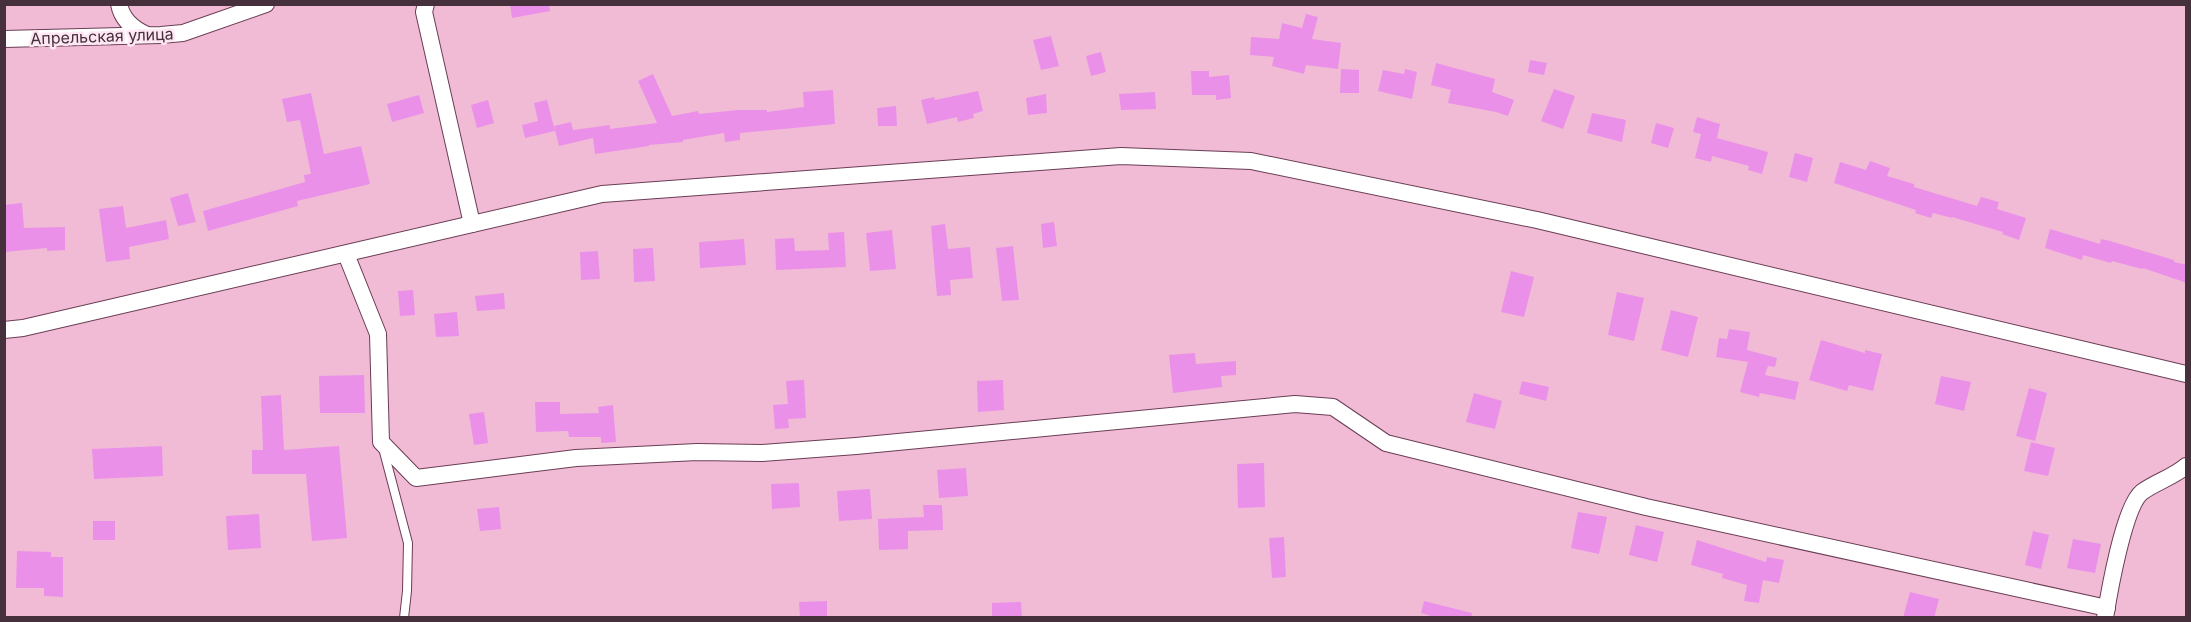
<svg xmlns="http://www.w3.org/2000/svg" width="2191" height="622" viewBox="0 0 2191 622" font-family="Inter,sans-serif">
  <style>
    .building { fill: #ea90e9 }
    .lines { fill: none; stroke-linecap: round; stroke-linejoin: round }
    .lane-casing { stroke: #6a3e55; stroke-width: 10 }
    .street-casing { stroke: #6a3e55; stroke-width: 18 }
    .lane { stroke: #fff; stroke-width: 8 }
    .street { stroke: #fff; stroke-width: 16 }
    .labels { text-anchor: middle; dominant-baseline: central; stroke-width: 5; stroke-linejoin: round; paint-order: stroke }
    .street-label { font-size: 16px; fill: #45303b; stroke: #fee7f2 }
  </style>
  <rect width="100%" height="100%" fill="#f1bbd6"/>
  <g class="building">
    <path d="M510,4H549L550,11L512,18Z"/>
    <path d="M1306,14L1318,17L1312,39L1341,43L1338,69L1306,65L1304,74L1272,66L1274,57L1250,55L1251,37L1279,39L1282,23L1302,28Z"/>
    <path d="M1051,36L1059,66L1041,70L1033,40Z"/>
    <path d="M1101,52L1106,72L1091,76L1086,56Z"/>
    <path d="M1530,60L1547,63L1544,75L1528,72Z"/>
    <path d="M1436,63L1495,79L1492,92L1514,100L1508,116L1496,112L1448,103L1451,90L1431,85Z"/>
    <path d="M1341,69L1359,70V93H1340Z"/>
    <path d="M1405,69L1417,72L1412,99L1378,91L1383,70L1404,74Z"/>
    <path d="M1191,71H1209V77L1229,75L1231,98L1216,100V95H1192Z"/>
    <path d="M653,74L672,116L698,111L699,114L738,110H767V112L804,107L803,92L833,90L835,124L740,133V140L725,142L724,133L683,140V142L649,145V146L595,154L593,138L559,146L554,126L571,122L573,130L610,125V129L657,123L638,81Z"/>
    <path d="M1554,89L1575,96L1563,129L1541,121Z"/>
    <path d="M978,91L983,111L973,114L974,118L958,122L957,117L927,124L921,100L934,97L935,100Z"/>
    <path d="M1155,92L1156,109L1121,110L1119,94Z"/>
    <path d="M311,93L324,154L361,146L370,184L297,201L298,206L208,231L203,211L305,182L304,175L311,174L300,120L287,122L282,99Z"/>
    <path d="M1046,94L1047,113L1028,115L1026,98Z"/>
    <path d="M419,95L424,113L392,122L387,104Z"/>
    <path d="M488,100L494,123L477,128L471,105Z"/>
    <path d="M547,100L555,131L525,138L522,125L538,121L534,103Z"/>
    <path d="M896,106L897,126H878L877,108Z"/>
    <path d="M1592,113L1626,120L1622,142L1587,133Z"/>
    <path d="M1697,117L1720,124L1717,138L1768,152L1762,174L1748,170L1749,166L1712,156L1711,162L1695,158L1701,134L1693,132Z"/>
    <path d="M1656,123L1674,128L1668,148L1651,143Z"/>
    <path d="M1795,153L1813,158L1807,182L1789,177Z"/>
    <path d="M1870,161L1890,168L1887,176L1914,184V187L1977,206L1981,197L1999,202L1997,209L2026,218L2019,240L2002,234L2003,232L1952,217V218L1933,213L1931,218L1915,213L1916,210L1834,183L1840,162L1866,170Z"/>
    <path d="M188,193L196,222L178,226L170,198Z"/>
    <path d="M22,203L24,228L65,227V250L47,251V248L4,252V205Z"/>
    <path d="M123,206L126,228L166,220L169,239L129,247L130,259L106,262L99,209Z"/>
    <path d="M1054,222L1057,246L1043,248L1041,224Z"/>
    <path d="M945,224L948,249L970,247L973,278L950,280L951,295L937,296L931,226Z"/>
    <path d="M2050,229L2100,244L2101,239L2110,241L2174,260V262L2187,265V283L2143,268L2142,269L2112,261L2111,263L2083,255L2082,260L2045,248Z"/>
    <path d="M892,230L896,269L870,271L866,233Z"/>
    <path d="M844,232L846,267L776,270L775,239L794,238L795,251L829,250L828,233Z"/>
    <path d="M744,239L746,265L700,268L699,242Z"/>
    <path d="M1013,246L1019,300L1002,301L996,248Z"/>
    <path d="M653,248L655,281L634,282L633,249Z"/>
    <path d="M598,251L600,279L581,280L580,252Z"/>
    <path d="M1511,271L1534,277L1524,317L1501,312Z"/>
    <path d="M413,290L415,315L400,316L398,291Z"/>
    <path d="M1617,292L1644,298L1634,341L1608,335Z"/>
    <path d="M504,293L505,309L477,311L475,296Z"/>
    <path d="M1671,310L1698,317L1688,357L1661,350Z"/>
    <path d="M457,312L459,336L436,337L434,314Z"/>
    <path d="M1729,329L1750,332L1747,350L1777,358L1775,367L1768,366L1765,375L1799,382L1795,400L1760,393L1759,397L1740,392L1748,362L1716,357L1719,338L1727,339Z"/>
    <path d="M1821,340L1865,353V350L1882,354L1873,391L1849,385L1847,391L1809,380Z"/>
    <path d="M1195,353L1196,364L1236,361V375L1221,376L1222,387L1173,393L1169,355Z"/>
    <path d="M364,375L365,413H320L319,376Z"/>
    <path d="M1941,376L1971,382L1964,411L1935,404Z"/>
    <path d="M804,380L806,418L788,419L789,428L775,429L773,405L788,404L786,381Z"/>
    <path d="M1003,380L1004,410L978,412L977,381Z"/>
    <path d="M1522,381L1549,387L1546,401L1519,394Z"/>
    <path d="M2029,388L2047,393L2035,441L2016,436Z"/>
    <path d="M1474,393L1502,401L1495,429L1466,422Z"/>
    <path d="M281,395L284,450L339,446L347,538L312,541L306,474H252V450H263L261,396Z"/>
    <path d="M535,402H560V414L599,413L598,407L613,405L616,442L601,443V437H569L568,431L536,432Z"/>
    <path d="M484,412L488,443L474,445L469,414Z"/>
    <path d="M2031,442L2055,448L2048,476L2024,471Z"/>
    <path d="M162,446L163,476L94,479L92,449Z"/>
    <path d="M1264,463L1265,507L1238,508L1237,464Z"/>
    <path d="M966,468L968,496L939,498L937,470Z"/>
    <path d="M799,483L800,507L772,509L771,484Z"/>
    <path d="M870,489L872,519L839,521L837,491Z"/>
    <path d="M923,505H942L943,530L908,531V549L879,550L878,519L924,517Z"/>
    <path d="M499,507L501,529L480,531L477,509Z"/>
    <path d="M1578,512L1607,517L1599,554L1571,548Z"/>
    <path d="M259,514L261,548L228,550L226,516Z"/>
    <rect x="93" y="521" width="22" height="19"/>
    <path d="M1636,525L1664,532L1657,562L1629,555Z"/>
    <path d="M2033,531L2049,535L2041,569L2025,565Z"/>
    <path d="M1284,537L1286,577L1272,578L1269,538Z"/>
    <path d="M2073,539L2101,544L2095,573L2067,568Z"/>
    <path d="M1697,540L1766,562L1767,557L1784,560L1779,583L1763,580L1759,603L1744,601L1747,585L1722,578L1723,574L1691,565Z"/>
    <path d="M17,551L51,552V557H63V597L44,596V588H16Z"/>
    <path d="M1910,592L1939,599L1934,618H1903Z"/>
    <path d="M827,601V618H800L799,602Z"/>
    <path d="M1424,601L1472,613L1471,618H1438L1421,613Z"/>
    <path d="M1021,602L1022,618H992V603Z"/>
  </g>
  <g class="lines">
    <g class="lane-casing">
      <path id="lane" d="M383,448L408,543L407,591L404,618"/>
    </g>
    <g class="street-casing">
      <g id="street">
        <path d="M119,4C122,20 133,29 147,35"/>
        <path d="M426,4L424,12L472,224"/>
        <path d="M4,39L161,35L183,33L266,4"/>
        <path d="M346,254L378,334L381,442L416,478L576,458L697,452L762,453L856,446L1295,404L1333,407L1386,443L1646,507L2107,608"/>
        <path d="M4,330L23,328L602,194L1121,156L1251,161L1537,220L2186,374"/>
        <path d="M2105,618C2109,593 2124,506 2142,492C2156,482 2173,477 2186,466"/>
      </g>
    </g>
    <use href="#lane" class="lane"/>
    <use href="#street" class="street"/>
  </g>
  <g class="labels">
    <g class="street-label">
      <text transform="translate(102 36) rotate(-2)">Апрельская улица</text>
    </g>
  </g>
  <rect width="2191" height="622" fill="none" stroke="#45303b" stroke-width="12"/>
</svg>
